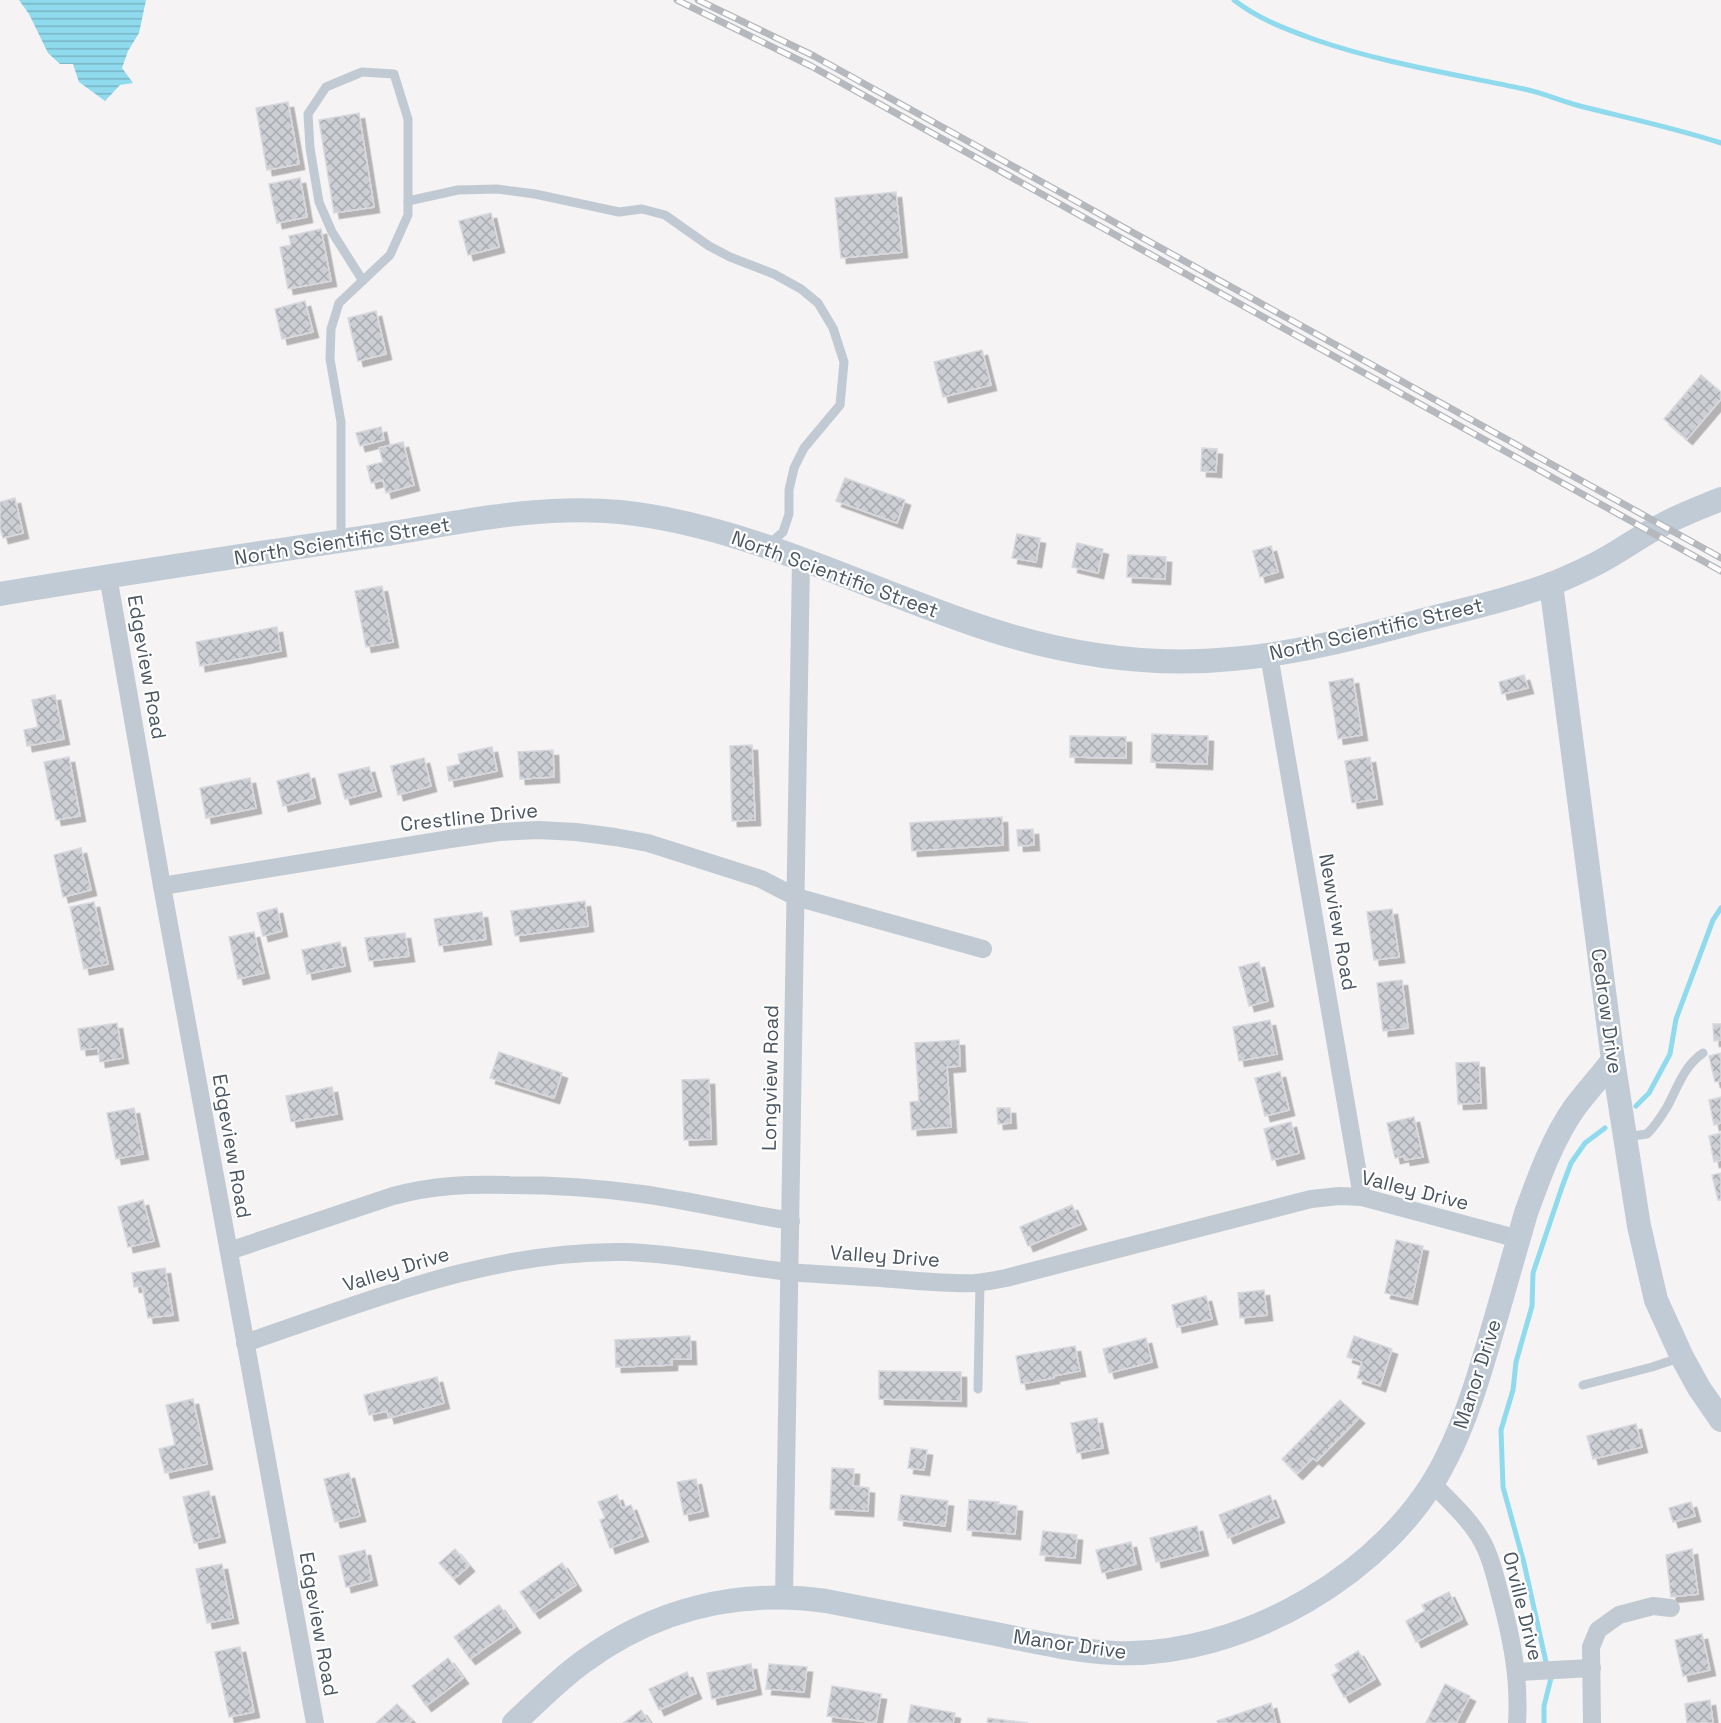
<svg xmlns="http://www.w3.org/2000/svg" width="1721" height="1723" viewBox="0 0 1721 1723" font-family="'Space Grotesk',sans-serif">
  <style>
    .water { fill: url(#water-rules) }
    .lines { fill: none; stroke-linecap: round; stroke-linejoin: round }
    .stream { stroke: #90daee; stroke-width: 5 }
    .building { fill: url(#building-cross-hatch); stroke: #d7d9de; stroke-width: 1.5; filter: url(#shadow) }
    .lane { stroke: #c1cad2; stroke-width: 9 }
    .street { stroke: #c1cad2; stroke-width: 18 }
    .secondary { stroke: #c1cbd6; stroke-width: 24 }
    .rail-casing { stroke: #b5b8bd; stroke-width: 7 }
    .rail { stroke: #fff; stroke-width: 4.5; stroke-dasharray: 14; stroke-linecap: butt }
    .labels { text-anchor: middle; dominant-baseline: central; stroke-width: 4.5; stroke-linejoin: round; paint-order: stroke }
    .street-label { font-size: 20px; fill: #4a5661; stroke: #fff }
  </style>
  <defs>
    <pattern id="water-rules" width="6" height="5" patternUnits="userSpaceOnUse" patternTransform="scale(1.5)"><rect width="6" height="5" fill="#90daee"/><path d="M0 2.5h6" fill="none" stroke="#78b4c4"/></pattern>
    <pattern id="building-cross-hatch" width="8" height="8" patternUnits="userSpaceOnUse" patternTransform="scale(1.5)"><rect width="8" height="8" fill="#cdcfd5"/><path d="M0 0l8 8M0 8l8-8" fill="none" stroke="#a8abb0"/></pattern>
    <filter id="shadow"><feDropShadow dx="5.5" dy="5.5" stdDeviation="0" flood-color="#0004"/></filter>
  </defs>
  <rect width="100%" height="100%" fill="#f5f3f3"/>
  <path class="water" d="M19,0H146L139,33L128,51L122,68L133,83L120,85L105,101L79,82L73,64H60L48,53L29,14Z"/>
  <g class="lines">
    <g class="stream">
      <path d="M1234,0C1258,19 1288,30 1316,40C1383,63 1454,74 1524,89C1543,93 1561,101 1580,106C1627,118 1675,128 1721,143"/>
      <path d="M1636,1106L1649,1093L1670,1054L1676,1019L1713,920L1721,908"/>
      <path d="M1546,1662L1524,1563L1503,1487L1501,1430L1513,1390L1516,1362L1532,1306L1533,1273L1562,1187L1571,1163L1585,1143L1605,1128"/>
      <path d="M1544,1723V1706L1551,1678"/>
    </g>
  </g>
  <g class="building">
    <path d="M288,102L299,164L267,170L256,108Z"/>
    <path d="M359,113L374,207L334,213L319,120Z"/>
    <path d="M300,178L307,217L277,223L269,184Z"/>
    <path d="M896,192L902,252L841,258L835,198Z"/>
    <path d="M491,213L499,247L468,255L459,221Z"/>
    <path d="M321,229L331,281L288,289L280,247L291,245L289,236Z"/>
    <path d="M305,301L313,332L282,339L275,309Z"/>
    <path d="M376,311L386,354L358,361L348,318Z"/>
    <path d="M982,350L991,385L943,397L934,362Z"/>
    <path d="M1701,375L1721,392V399L1687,439L1664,419Z"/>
    <path d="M381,427L384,440L360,446L356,433Z"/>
    <path d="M403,442L414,485L386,493L383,480L371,483L367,466L383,462L379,448Z"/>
    <path d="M1202,448L1217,449L1216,472L1201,471Z"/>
    <path d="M845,478L905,500L897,523L836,501Z"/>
    <path d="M15,498L23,533L3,538L0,527V502Z"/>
    <path d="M1017,534L1040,538L1036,562L1012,558Z"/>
    <path d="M1077,543L1103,549L1098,573L1072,567Z"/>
    <path d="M1271,546L1278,572L1260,577L1253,551Z"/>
    <path d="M1128,555L1166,557L1165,579L1127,577Z"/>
    <path d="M382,586L393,642L366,647L355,591Z"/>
    <path d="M277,627L281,651L200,666L196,642Z"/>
    <path d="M1524,675L1528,688L1502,694L1499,682Z"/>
    <path d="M1353,678L1362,735L1338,739L1329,682Z"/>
    <path d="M55,695L64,739L27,746L24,730L38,727L32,700Z"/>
    <path d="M1152,734L1208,736L1207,764L1151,762Z"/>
    <path d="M1070,736L1126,737V758L1070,757Z"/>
    <path d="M752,745L755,820L732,821L730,746Z"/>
    <path d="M492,747L497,771L449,781L447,767L460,764L458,754Z"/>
    <path d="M553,750L554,777L520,779L518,752Z"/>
    <path d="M69,757L80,816L56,820L44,762Z"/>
    <path d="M1370,757L1377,799L1352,803L1345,761Z"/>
    <path d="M424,758L431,786L398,795L391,766Z"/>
    <path d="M369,767L376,791L345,799L338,774Z"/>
    <path d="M309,773L315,798L283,806L277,781Z"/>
    <path d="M250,778L256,808L206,818L200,788Z"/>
    <path d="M1002,817L1003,845L912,851L910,823Z"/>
    <path d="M1033,829L1034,845L1018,846L1017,830Z"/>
    <path d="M81,848L91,890L63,897L54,855Z"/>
    <path d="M585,901L588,926L515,936L511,911Z"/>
    <path d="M94,902L108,964L84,969L70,907Z"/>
    <path d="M277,908L282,931L263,936L257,913Z"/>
    <path d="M1392,909L1399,957L1374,960L1367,912Z"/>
    <path d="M482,912L486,939L439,946L434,919Z"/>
    <path d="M254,932L264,973L238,979L229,937Z"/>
    <path d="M405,933L409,956L369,961L365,938Z"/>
    <path d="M340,942L345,966L307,974L302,950Z"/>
    <path d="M1259,962L1268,1001L1249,1006L1239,967Z"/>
    <path d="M1402,980L1408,1028L1383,1031L1377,983Z"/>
    <path d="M1270,1020L1277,1054L1239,1061L1233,1027Z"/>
    <path d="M117,1023L123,1058L100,1062L98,1048L81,1050L78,1029Z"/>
    <path d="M1713,1024H1721V1040L1714,1041Z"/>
    <path d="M959,1040L960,1066L947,1067L951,1127L912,1130L910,1102L919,1101L915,1043Z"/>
    <path d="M499,1052L562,1073L554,1098L490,1078Z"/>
    <path d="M1721,1053V1081L1715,1082L1709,1056Z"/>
    <path d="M1479,1062L1481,1103L1458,1104L1456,1063Z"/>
    <path d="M1280,1072L1289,1110L1265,1116L1255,1078Z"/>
    <path d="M709,1079L711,1139L684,1140L682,1080Z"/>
    <path d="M332,1087L337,1114L291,1122L286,1096Z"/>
    <path d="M1721,1097V1123L1714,1125L1709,1100Z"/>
    <path d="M134,1108L143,1154L116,1159L107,1113Z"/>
    <path d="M997,1108H1010L1011,1123L998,1124Z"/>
    <path d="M1414,1117L1423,1157L1405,1160L1404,1156L1395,1158L1387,1123Z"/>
    <path d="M1291,1122L1299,1153L1272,1160L1264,1129Z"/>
    <path d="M1721,1133V1160L1714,1162L1709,1136Z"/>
    <path d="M1721,1173V1200H1718L1712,1175Z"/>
    <path d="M143,1200L154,1241L128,1247L118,1207Z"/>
    <path d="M1072,1205L1081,1224L1028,1246L1020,1227Z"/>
    <path d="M1396,1240L1423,1246L1412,1299L1385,1293Z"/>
    <path d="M165,1268L173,1315L148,1318L142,1286L134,1287L132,1273Z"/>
    <path d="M1264,1290L1267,1315L1240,1318L1238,1293Z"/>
    <path d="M1206,1296L1212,1319L1177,1327L1172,1305Z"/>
    <path d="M690,1336L691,1359H672V1365L616,1367L615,1340Z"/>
    <path d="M1354,1336L1392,1349L1380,1386L1357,1378L1362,1362L1347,1357Z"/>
    <path d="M1146,1338L1152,1362L1109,1373L1103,1349Z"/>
    <path d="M1075,1346L1080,1371L1053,1376L1054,1378L1021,1384L1016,1356Z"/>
    <path d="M879,1371L961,1372V1401L879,1399Z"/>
    <path d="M437,1377L444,1403L389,1418L387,1411L369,1415L364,1395Z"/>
    <path d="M193,1399L207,1464L165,1473L159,1449L175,1445L166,1405Z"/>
    <path d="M1340,1400L1359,1418L1317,1461L1313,1458L1297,1474L1282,1459Z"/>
    <path d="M1097,1418L1103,1448L1077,1453L1071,1423Z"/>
    <path d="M1636,1424L1642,1447L1593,1459L1587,1436Z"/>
    <path d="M911,1448L927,1450L924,1470L908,1468Z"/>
    <path d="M832,1468L854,1469L853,1486L869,1488L868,1511L830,1509Z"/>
    <path d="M349,1473L360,1516L335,1522L324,1479Z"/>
    <path d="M696,1479L703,1511L684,1515L677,1482Z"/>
    <path d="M209,1491L220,1537L194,1543L183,1497Z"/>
    <path d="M617,1495L622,1508L631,1505L643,1536L610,1548L600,1520L605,1518L598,1502Z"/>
    <path d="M901,1495L948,1501L945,1526L898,1520Z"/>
    <path d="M1270,1495L1279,1517L1228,1538L1219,1515Z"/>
    <path d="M969,1500L999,1502L998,1504L1017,1506L1015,1534L967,1530Z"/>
    <path d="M1691,1502L1695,1516L1673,1522L1669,1508Z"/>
    <path d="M1197,1526L1203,1550L1156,1562L1150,1538Z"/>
    <path d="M1043,1531L1077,1535L1075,1558L1040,1555Z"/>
    <path d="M1131,1542L1136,1564L1102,1573L1096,1550Z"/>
    <path d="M455,1549L469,1566L454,1579L439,1563Z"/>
    <path d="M1692,1549L1698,1594L1671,1597L1666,1555Z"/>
    <path d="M365,1550L372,1580L346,1587L339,1556Z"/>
    <path d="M562,1563L576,1585L534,1613L520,1592Z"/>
    <path d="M222,1564L233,1618L207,1623L196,1569Z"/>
    <path d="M1449,1592L1462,1619L1416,1642L1406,1621L1425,1611L1422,1605Z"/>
    <path d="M499,1605L515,1627L470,1659L454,1637Z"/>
    <path d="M1702,1634L1710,1670L1683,1676L1675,1640Z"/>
    <path d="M240,1647L254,1712L229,1717L215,1652Z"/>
    <path d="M1358,1651L1375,1679L1344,1697L1332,1675L1339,1671L1335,1665Z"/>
    <path d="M448,1658L463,1678L426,1706L412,1686Z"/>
    <path d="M751,1664L756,1689L712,1699L707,1673Z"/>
    <path d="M769,1664L807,1667L804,1692L766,1689Z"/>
    <path d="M687,1672L696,1693L659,1710L649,1689Z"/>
    <path d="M1445,1684L1470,1696L1456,1723H1426Z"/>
    <path d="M832,1686L881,1694L876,1723L827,1716Z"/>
    <path d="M1710,1700L1713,1723H1687L1685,1704Z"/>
    <path d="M1271,1703L1276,1723H1218L1217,1721Z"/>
    <path d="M397,1704L412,1720L409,1723H376Z"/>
    <path d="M911,1705L955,1713L953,1723H908Z"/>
    <path d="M641,1710L650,1723H623Z"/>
    <path d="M988,1718L1028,1723H987Z"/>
  </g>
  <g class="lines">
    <g class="lane">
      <path d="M408,201L458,190L497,189L535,194L619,212L642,209L665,215L709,246L730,257L774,274L801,289L818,303L833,328L844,362L840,405L804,448L794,468L789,490V514L783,532L768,545"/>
      <path d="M341,539V422L330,359L331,329L339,303L390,255L408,215V119L394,74L362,72L326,87L308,114L310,148L319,202L332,232L363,281"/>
      <path d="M1625,1137L1647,1134C1655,1126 1661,1117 1667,1107C1678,1087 1683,1067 1703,1053"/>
      <path d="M1583,1385L1652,1367L1682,1357"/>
      <path d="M978,1389L980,1282"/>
    </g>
    <g class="street">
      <path d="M108,576L162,886L315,1723"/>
      <path d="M1269,655L1362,1197"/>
      <path d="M162,886L450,839L499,832L538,830L576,832L615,837L648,843L761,879L796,897L983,949"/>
      <path d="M229,1251L393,1196C435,1185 467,1184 510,1185C555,1185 599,1188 642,1194C692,1201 741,1213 791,1221"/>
      <path d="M245,1343C369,1301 494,1249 627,1252C682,1254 735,1266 789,1272C824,1275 859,1276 893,1279C920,1281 948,1284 975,1283C985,1282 996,1280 1006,1278L1311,1199L1339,1196L1362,1197L1519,1239"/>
      <path d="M1433,1484C1451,1503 1471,1520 1483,1543C1491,1558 1495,1575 1499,1591C1511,1634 1520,1678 1517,1723"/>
      <path d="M784,1597L801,560"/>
      <path d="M1517,1672L1592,1668"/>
      <path d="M1592,1723L1591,1647L1598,1630L1619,1615L1653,1606L1671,1608"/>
    </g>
    <g class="secondary">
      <path d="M1551,584L1613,1060L1639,1226L1656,1300L1682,1357L1699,1388L1721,1420"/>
      <path d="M0,594C126,573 253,554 380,535C458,523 540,504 620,512C746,525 866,589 985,628C1064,654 1150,667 1232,659C1295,654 1355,638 1416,622C1462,610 1509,600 1554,583C1573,575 1592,567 1610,556C1628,546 1645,533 1664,524C1682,514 1702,507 1721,499"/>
      <path d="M514,1723C537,1702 558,1680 583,1662C655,1609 738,1589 826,1601C883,1612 939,1623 996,1634C1035,1642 1075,1651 1115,1653C1241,1658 1390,1573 1446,1459C1467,1418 1480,1372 1493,1328C1504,1289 1515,1251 1526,1213C1539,1177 1553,1138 1575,1107C1587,1091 1601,1076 1613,1060"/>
    </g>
    <g class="rail-casing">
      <g id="rail">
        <path d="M677,0L811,66L1721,571"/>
        <path d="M698,0L814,56L1721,558"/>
      </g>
    </g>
    <use href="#rail" class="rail"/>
  </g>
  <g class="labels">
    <g class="street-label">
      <text transform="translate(342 541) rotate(-9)">North Scientific Street</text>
      <text transform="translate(835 574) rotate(20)">North Scientific Street</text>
      <text transform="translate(1376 629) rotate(-13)">North Scientific Street</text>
      <text transform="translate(147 667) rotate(80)">Edgeview Road</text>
      <text transform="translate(469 817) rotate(-6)">Crestline Drive</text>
      <text transform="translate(1338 922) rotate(80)">Newview Road</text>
      <text transform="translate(1607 1011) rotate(82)">Cedrow Drive</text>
      <text transform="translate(770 1078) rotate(-89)">Longview Road</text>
      <text transform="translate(232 1146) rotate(80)">Edgeview Road</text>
      <text transform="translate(1415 1190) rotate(14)">Valley Drive</text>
      <text transform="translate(885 1256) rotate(4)">Valley Drive</text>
      <text transform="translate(396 1269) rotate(-17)">Valley Drive</text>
      <text transform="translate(1477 1374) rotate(-72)">Manor Drive</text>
      <text transform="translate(1523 1606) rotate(76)">Orville Drive</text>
      <text transform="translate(319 1624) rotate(80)">Edgeview Road</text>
      <text transform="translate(1070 1644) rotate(8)">Manor Drive</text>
    </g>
  </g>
</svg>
